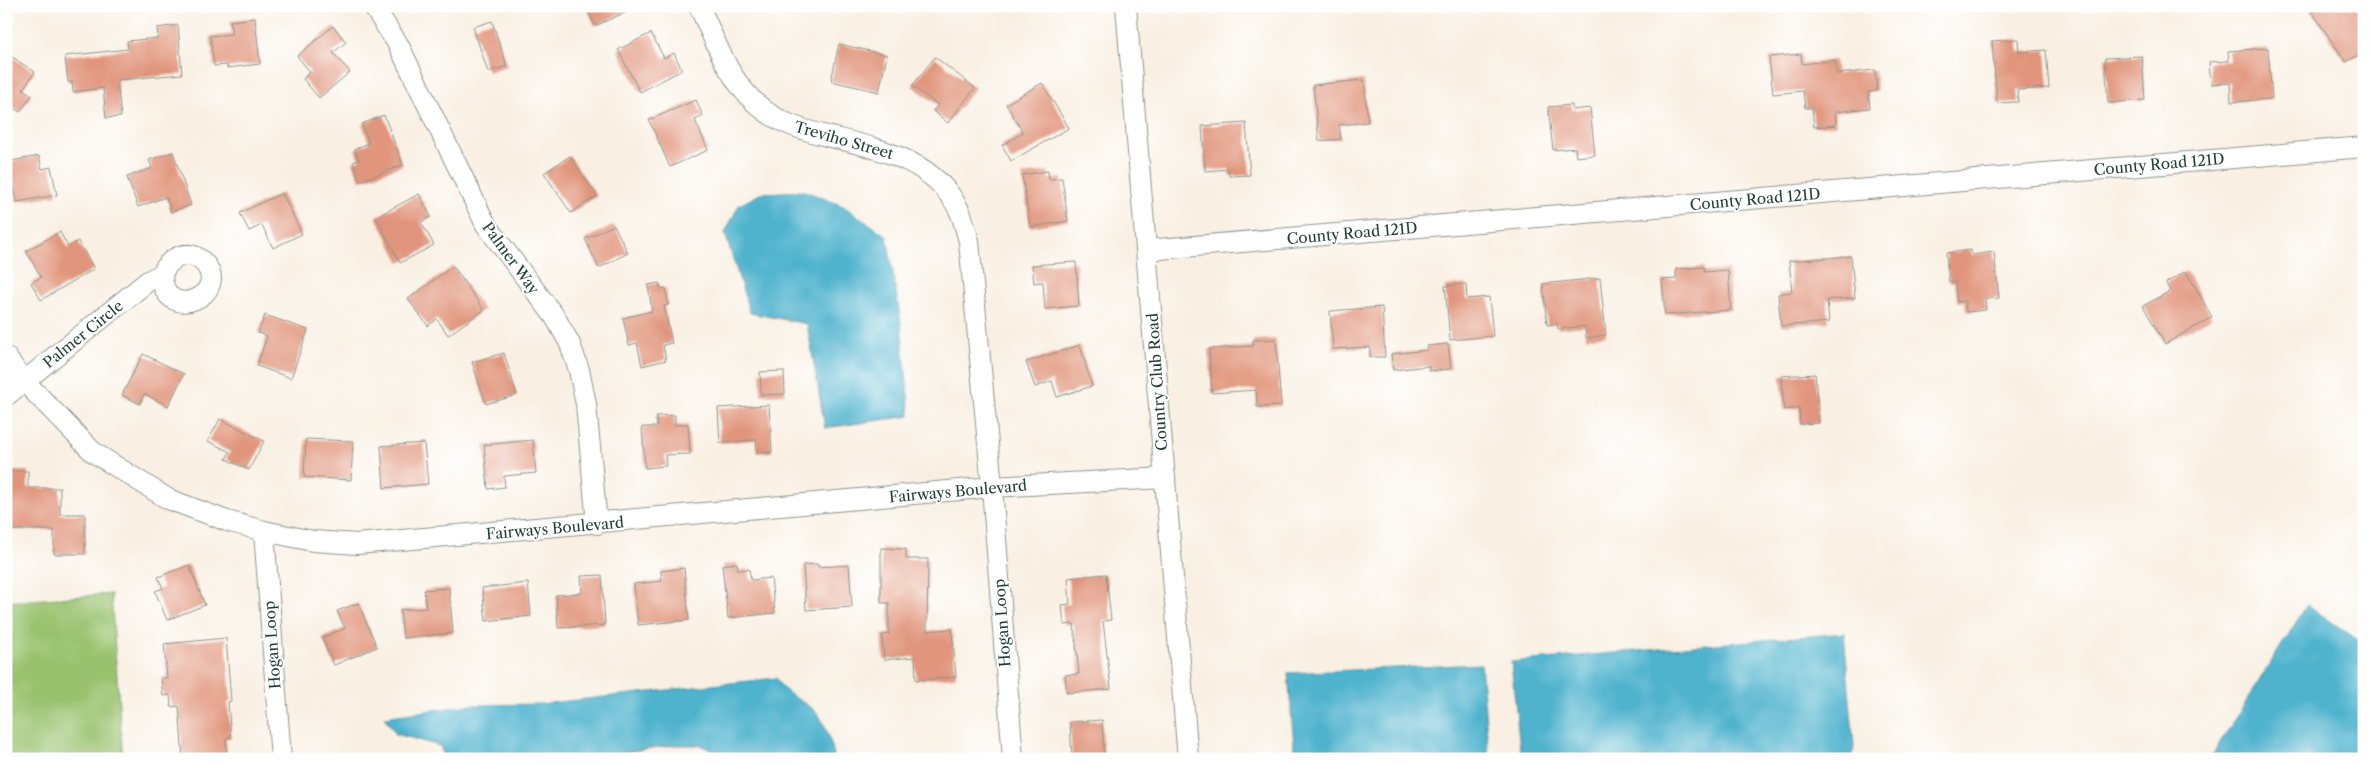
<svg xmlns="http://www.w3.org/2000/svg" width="2370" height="765" font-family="'Libre Caslon Text',serif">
	<rect width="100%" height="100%" fill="#fff"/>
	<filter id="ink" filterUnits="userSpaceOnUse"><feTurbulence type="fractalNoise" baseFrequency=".02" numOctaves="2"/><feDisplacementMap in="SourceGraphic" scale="10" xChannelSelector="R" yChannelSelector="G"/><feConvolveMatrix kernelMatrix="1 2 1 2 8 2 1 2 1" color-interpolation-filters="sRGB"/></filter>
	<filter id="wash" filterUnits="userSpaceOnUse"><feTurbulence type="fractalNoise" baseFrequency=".0096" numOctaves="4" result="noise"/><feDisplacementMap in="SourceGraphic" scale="20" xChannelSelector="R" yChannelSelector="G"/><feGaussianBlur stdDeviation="1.12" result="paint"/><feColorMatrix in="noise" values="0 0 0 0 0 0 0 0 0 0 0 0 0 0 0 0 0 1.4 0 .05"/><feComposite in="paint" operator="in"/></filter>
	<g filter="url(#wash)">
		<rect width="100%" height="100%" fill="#f9f0e3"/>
		<!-- green -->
		<path fill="#9ac26e" stroke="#5c8051" d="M111 594 123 759H6V602Z"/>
		<!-- water -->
		<g fill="#4fb3ce" stroke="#377881">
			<path d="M805 191 843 206 887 236 901 323 910 416 825 428 807 324 750 313 725 233 739 205 762 193Z"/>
			<path d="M2307 605 2364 644V759H2210Z"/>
			<path d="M1844 633 1854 746 1852 759H1521L1511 662Z"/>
			<path d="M1481 664 1489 759H1295L1288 673Z"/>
			<path d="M776 678C785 696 801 699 815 711 825 720 832 746 835 759H727L701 745H674L614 754 601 759H445L440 746 396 734 384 717 470 705 541 704Z"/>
		</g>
		<g id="blocks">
			<!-- building -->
			<g fill="#e1957c">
				<path d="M586 6H639L595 26Z"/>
				<path d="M2308 6H2364V52L2346 62Z"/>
				<path d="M255 18 260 64 227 68V65L214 66 210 36 232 34 230 21Z"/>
				<path d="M492 21 507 66 488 72 473 27Z"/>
				<path d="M178 25 182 74 117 80 121 117 106 118 103 88 73 92 72 82H68L65 56 128 49 127 41 158 38 157 28Z"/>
				<path d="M333 26 346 42 333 53 350 72 319 98 303 79 310 72 297 56Z"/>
				<path d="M651 33 664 58 674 53 682 70 640 92 618 50Z"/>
				<path d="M2018 39 2019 52 2046 50 2049 88 2017 90 2018 102 1997 103 1992 41Z"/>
				<path d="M839 44 887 55 879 92 831 81Z"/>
				<path d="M2268 48 2272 99 2231 102 2230 83 2211 84 2209 62 2229 61 2228 51Z"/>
				<path d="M6 53 35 72 23 89 32 95 20 112 6 102Z"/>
				<path d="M1801 54 1802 64 1835 60 1837 74 1875 70 1877 91 1868 92 1870 108 1835 112 1836 125 1814 127 1812 108H1805L1803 91 1773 94 1769 57Z"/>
				<path d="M2142 56 2145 100 2108 103 2105 58Z"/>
				<path d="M935 57 975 88 948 123 933 111 938 105 912 86Z"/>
				<path d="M1364 80 1368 122 1339 125 1341 139 1319 141 1313 85Z"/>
				<path d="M1042 83 1069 128 1011 161 1002 145 1023 133 1006 104Z"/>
				<path d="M696 100 703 116 695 120 708 150 670 167 649 120Z"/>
				<path d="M1572 105V110L1590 108 1595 155 1576 157 1575 148 1553 150 1548 107Z"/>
				<path d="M384 115 403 165 360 181 353 162 359 160 355 149 369 143 362 124Z"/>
				<path d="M1246 123 1250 175 1229 176V169L1205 171 1202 126Z"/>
				<path d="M173 152 191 205 171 212 166 197 138 207 127 177 152 168 149 160Z"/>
				<path d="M39 156 42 169 51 167 57 195 17 202 13 181 6 183V162Z"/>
				<path d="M570 156 597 196 571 213 544 173Z"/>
				<path d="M1048 171 1049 179 1062 178 1068 221 1030 227 1022 175Z"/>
				<path d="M282 193 302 234 273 248 262 225 249 231 240 213Z"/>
				<path d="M419 194 431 217 421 222 434 245 400 263 376 217Z"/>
				<path d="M614 225 628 253 599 268 585 239Z"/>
				<path d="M60 232 68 247 78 241 94 269 41 300 31 283 41 277 26 251Z"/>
				<path d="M1971 250 1972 255 1994 252 1999 298 1985 299 1986 310 1966 312 1965 301 1957 302 1955 282H1949L1946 253Z"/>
				<path d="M1851 256 1855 298 1827 300 1829 322 1781 326 1778 294 1792 292 1789 261Z"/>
				<path d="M1076 262 1079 306 1045 309 1043 282 1034 283 1032 265Z"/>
				<path d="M453 266 484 310 448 335 437 319 428 326 408 299Z"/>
				<path d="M1704 267V272L1728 270 1731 310 1665 315 1662 280 1676 279V269Z"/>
				<path d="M2186 271 2212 317 2165 344 2143 306 2170 291 2166 283Z"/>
				<path d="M1600 278 1606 335 1586 338 1585 326 1558 329 1557 324 1547 325 1543 284Z"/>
				<path d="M659 283 661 289 666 288 668 305 664 306 672 343 663 345 666 360 642 366 637 343 629 345 623 318 652 311 648 285Z"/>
				<path d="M1466 284 1467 299 1489 297 1493 336 1450 340 1445 286Z"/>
				<path d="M1382 307 1385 357H1370V347L1333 349 1330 311Z"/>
				<path d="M265 315 308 330 291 378 257 366 267 336 258 333Z"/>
				<path d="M1276 339 1281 406 1257 407 1256 390 1212 393 1209 349 1253 346V340Z"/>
				<path d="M1448 344 1451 369 1429 371V366L1393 370 1391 354 1427 350V346Z"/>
				<path d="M1080 345 1092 386 1057 397 1052 381 1035 387 1026 362Z"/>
				<path d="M504 353 517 395 486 404 472 362Z"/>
				<path d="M143 354 184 374 168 406 144 394 140 404 122 395Z"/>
				<path d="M784 371 785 394 761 395 760 372Z"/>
				<path d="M1815 374 1819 423 1800 424 1799 408 1784 410 1781 376Z"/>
				<path d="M769 405 772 452 757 453 756 440 720 443 718 408Z"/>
				<path d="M675 415V425L688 424 690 454 665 455 666 466 645 468 642 427H657L656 416Z"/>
				<path d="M220 419 264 441 249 470 226 459 230 452 208 441Z"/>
				<path d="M306 439 353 441 351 480 304 477Z"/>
				<path d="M533 440 536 473 504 476 505 487 488 489 484 445Z"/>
				<path d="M424 443 428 484 384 488 381 446Z"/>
				<path d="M7 471H28V488H60V514H85V554H54V530H6Z"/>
				<path d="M881 548 906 549V559H928L927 631 952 629 956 677 916 680 915 657 884 660 882 635 889 634V603H881Z"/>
				<path d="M737 563 738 570 749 569 751 580 771 578 775 613 728 618 722 565Z"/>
				<path d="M818 564V567L849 565 852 607 806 610 803 565Z"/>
				<path d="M189 565 205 605 167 620 155 591 163 588 158 577Z"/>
				<path d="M684 568 689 620 638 625 634 584 662 581 661 571Z"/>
				<path d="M1106 574 1111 620 1103 621 1111 689 1067 693 1065 675 1079 674 1074 624 1064 625 1062 605 1070 604 1068 578Z"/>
				<path d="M602 575 605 625 558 628 556 595 582 593 581 576Z"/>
				<path d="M528 583 531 616 486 621 482 588Z"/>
				<path d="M449 588 453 633 403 638 400 610 426 608 424 590Z"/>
				<path d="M358 603 377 647 334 665 322 638 345 628 337 611Z"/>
				<path d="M226 638 231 701 228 702 231 738H226L227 759H183L179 706 171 707 170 695 163 696 161 678H167L164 644Z"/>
				<path d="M1102 720 1104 759H1072L1070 722Z"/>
			</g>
		</g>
	</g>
	<g filter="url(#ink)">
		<use href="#blocks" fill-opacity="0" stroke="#8c968c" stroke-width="1"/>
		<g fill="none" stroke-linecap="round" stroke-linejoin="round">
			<!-- minor casing -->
			<g stroke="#8c968c" stroke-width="22">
				<g id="minor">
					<path d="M373 6 398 44 486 225 555 317 570 344 579 370 586 404 597 524"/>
					<path d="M699 6C715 40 729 82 759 106 778 123 803 130 827 136 879 149 935 159 960 212 964 221 966 231 969 241L992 487 1013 759"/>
					<path d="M1126 6 1188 759"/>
					<path d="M1147 250 2364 147"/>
					<path d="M6 357 24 381 93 452 168 499 227 521 264 531 313 541 357 544 992 487 1165 478"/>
					<path d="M6 396 148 281 162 274C169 258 188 247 203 262 234 293 163 327 162 274"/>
					<path d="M264 531 281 759"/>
				</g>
			</g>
			<!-- minor -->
			<use href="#minor" stroke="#fff" stroke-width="20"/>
		</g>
	</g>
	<g text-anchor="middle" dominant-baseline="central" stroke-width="4" stroke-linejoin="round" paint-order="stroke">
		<!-- street labels -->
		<g font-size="15" fill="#1f3d34" stroke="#fff">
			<text transform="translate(844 140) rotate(16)">Treviho Street</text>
			<text transform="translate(2159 164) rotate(-5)">County Road 121D</text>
			<text transform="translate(1755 199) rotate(-5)">County Road 121D</text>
			<text transform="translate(1352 233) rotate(-5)">County Road 121D</text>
			<text transform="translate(511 258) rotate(54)">Palmer Way</text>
			<text transform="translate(83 334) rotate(-39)">Palmer Circle</text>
			<text transform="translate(1157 382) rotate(-94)">Country Club Road</text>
			<text transform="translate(958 491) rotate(-5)">Fairways Boulevard</text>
			<text transform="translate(555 528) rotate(-5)">Fairways Boulevard</text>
			<text transform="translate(1002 623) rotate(-94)">Hogan Loop</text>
			<text transform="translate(272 645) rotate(-94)">Hogan Loop</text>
		</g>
	</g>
	<!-- margin -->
	<rect width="2370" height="765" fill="none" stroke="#fff" stroke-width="25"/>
</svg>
